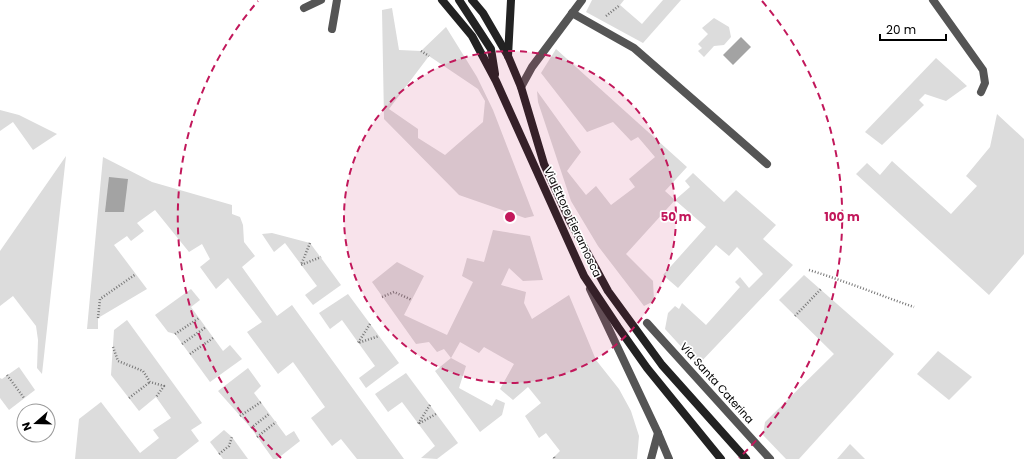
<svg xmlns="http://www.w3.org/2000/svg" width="1024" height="459" font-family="Poppins,sans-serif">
	<rect width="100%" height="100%" fill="#fff"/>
	<!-- green -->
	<g fill="#dcdcdc" fill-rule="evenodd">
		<path d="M592 0H624L620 5 642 24 663 0H681L643 43 586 12Z"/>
		<path d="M392 8 399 50 421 51 446 27 477 77 493 110 534 216 525 218 459 195 384 119 382 10ZM429 56 478 89 485 101 483 122 445 155 418 138V129L389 109Z"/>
		<path d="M714 18 729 27 731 37 724 45 714 46 704 57 698 51 702 48 698 44 708 34 702 28Z"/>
		<path d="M556 49 687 167 665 191 675 200 690 187 685 181 693 173 724 202 736 190 776 225 763 239 793 265 698 365 665 329 668 313 675 306 679 309 682 303 706 325 740 287 735 282 740 277 749 288 763 274 737 247 729 256 716 245 678 288 663 275 706 227 675 200 626 254 653 281 654 301 644 306 598 246 571 201 538 102 537 91 581 152 567 171 586 195 596 186 611 205 635 187 629 179 655 157 638 137 631 141 613 122 587 132 541 73Z"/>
		<path d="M936 58 967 86 946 101 925 94 919 100 924 105 882 145 865 132Z"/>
		<path d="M0 110 19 115 57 134 33 150 13 122 0 131Z"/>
		<path d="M997 114 1024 139V254L989 295 856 174 867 163 880 175 892 161 951 214 977 186 966 176 990 147Z"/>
		<path d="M66 156 42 374 37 368 38 340 36 326 13 296 0 306V251Z"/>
		<path d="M103 157 152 182 232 205V214L240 217 243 225 244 242 255 256 242 267 277 316 292 305 404 459H357L341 439 332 446 311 418 325 407 293 362 278 374 247 332 262 322 228 278 216 289 200 267 210 259 202 244 189 252 155 210 137 223 144 231 131 241 127 236 114 245 147 289 98 318V329H87Z"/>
		<path d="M493 230 530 236 543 280 523 281 509 268 501 285 526 292 524 303 532 319 569 295 596 360 619 389 631 411 639 436 637 459H552L560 451 546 433 539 438 525 416 541 403 528 387 513 400 500 389 514 364 484 347 479 353 460 342 451 358 466 366 459 388 492 406 496 399 505 403 502 415 480 432 435 371 451 358 444 349 437 352 429 342 416 344 372 282 397 262 424 276 404 315 447 335 473 282 462 276 467 258 484 262Z"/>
		<path d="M272 233 310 243 341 285 313 305 305 295 317 286 285 243 274 252 262 234Z"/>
		<path d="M804 275 894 354 799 459H786L763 435 765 422 834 354 779 300Z"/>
		<path d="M191 289 200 300 191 307 223 351 230 345 242 359 210 382 175 334 168 332 155 315Z"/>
		<path d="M348 294 399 363 366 388 359 378 375 366 342 320 330 329 319 313Z"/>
		<path d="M127 320 202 423 191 430 199 441 176 459H75L79 419 101 402 140 453 159 438 153 430 171 418 156 397 139 411 111 375 114 330Z"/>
		<path d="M938 351 972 377 949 400 917 374Z"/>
		<path d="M19 367 35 390 9 410 0 398V378L2 379Z"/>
		<path d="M248 368 261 386 254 393 286 436 294 431 300 441 277 459H273L251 428 218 391Z"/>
		<path d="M406 373 458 443 437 459 421 458 435 446 402 402 388 412 375 394Z"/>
		<path d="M224 430 232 437 248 459H223L210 442Z"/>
		<path d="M850 444 865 459H837Z"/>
	</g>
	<!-- water -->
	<g fill="#a3a3a3">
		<path d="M741 37 751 47 733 65 723 55Z"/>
		<path d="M109 177 128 179 124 212H105Z"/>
	</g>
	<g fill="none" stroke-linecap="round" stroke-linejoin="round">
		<!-- path -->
		<g stroke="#777" stroke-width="2.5" stroke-dasharray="1 2" stroke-linecap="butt">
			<path d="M606 16 620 5"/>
			<path d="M421 51 429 56"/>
			<path d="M310 243 301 265 321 257"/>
			<path d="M809 270C845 281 879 295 914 307"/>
			<path d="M382 297 394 292 412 300"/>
			<path d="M795 316 821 289"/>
			<path d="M98 318 100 299 136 274"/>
			<path d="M370 324 358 343 379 336"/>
			<path d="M175 334 199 318"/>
			<path d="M182 344 206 327"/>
			<path d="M113 347 118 361 143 371 150 382 164 386 156 397"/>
			<path d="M190 354 213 338"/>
			<path d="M7 375 24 398"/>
			<path d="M129 398 150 382"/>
			<path d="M430 405 418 424 436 414"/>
			<path d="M240 416 261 402"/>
			<path d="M251 428 269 414"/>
			<path d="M257 437 276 422"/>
			<path d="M219 454 229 446 232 437"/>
			<path d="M554 457 555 459"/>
		</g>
		<!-- service -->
		<g stroke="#555" stroke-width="8">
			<path d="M304 8 321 0"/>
			<path d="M572 13 634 48 767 164"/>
			<path d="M332 29 337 0"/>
		</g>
		<!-- minor -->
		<g stroke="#555" stroke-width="8">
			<path d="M933 0 983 70 985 83 981 92"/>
			<path d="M521 87 532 67 582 0"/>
			<path d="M590 289 658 433 669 459"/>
			<path d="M647 323 770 459"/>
			<path d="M651 459 658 433"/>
		</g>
		<!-- secondary -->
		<g stroke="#222" stroke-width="8">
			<path d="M442 0 472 36 496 81 584 276 618 327 647 368 721 459"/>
			<path d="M459 0 491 49 495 74"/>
			<path d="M472 0 483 13 508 56 521 87 544 164 570 221 608 291 662 365 746 459"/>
			<path d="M508 56 511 0"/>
		</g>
	</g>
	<!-- distance rings -->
	<circle cx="510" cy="217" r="166" fill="#c2185b" fill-opacity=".12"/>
	<g fill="none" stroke="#c2185b" stroke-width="2" stroke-dasharray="7 5">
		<circle cx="510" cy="217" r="166"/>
		<path d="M281 458A332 332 0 0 1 258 1M762 1A332 332 0 0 1 739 458"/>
	</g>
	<g text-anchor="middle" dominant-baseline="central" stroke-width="3.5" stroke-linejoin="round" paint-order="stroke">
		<!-- street labels -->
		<g font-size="11" fill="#000" stroke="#fff">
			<text transform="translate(573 222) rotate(65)">Via Ettore Fieramosca</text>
			<text transform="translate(717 383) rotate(48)">Via Santa Caterina</text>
		</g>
	</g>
	<circle cx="510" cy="217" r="6" fill="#c2185b" stroke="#fff" stroke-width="2"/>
	<g font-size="12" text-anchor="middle" font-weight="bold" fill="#c2185b" stroke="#fff" stroke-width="3.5" stroke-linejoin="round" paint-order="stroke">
		<text x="676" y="221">50 m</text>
		<text x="842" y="221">100 m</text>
	</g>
	<!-- north arrow -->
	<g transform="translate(36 423) rotate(250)"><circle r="19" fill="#ffffff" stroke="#999999"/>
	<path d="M0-3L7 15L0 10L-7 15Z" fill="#000000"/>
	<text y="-6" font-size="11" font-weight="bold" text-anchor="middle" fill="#000000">N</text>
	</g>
	<!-- scale -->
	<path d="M880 34v6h66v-6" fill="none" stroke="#000000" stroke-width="2"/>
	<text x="886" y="34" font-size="12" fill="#000000" stroke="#ffffff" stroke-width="3" paint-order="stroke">20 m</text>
</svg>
